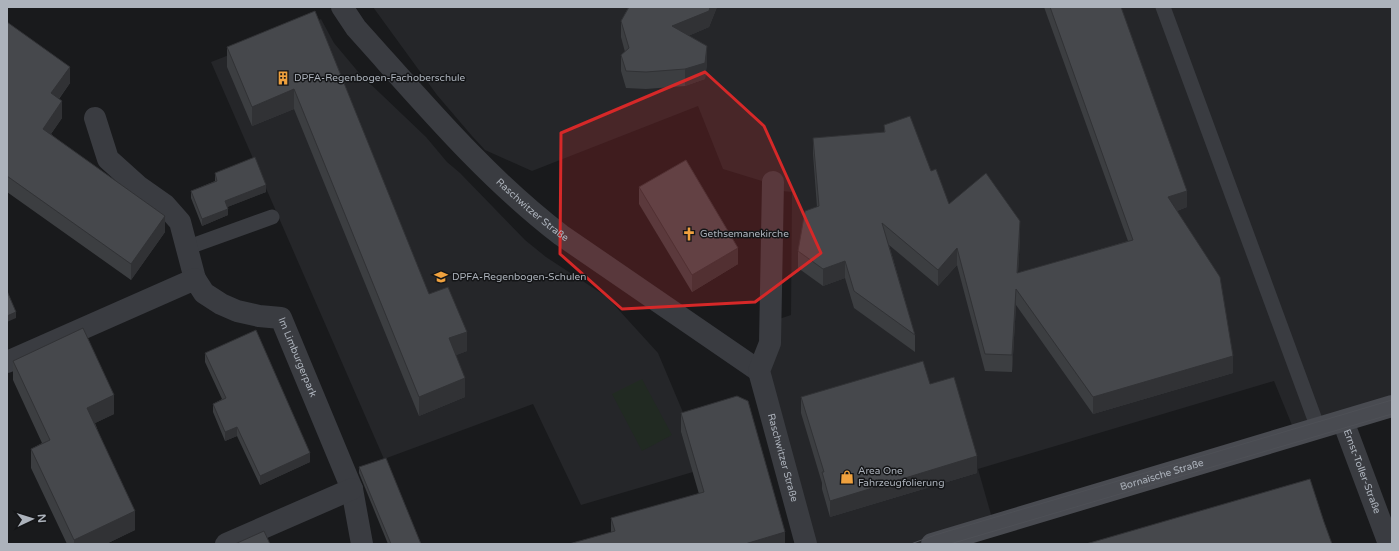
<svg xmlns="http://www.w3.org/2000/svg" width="1399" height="551" font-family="'Varela Round',sans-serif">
	<rect width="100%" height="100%" fill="#191a1c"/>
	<!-- built -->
	<g fill="#252629">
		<path d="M373 7H1392V406L1296 435 1274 381 978 469 994 525 932 544H806L759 371 770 322 791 315 792 192 782 191 762 181 723 169 698 106 532 171 485 150 472 136 437 95Z"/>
		<path d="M321 19 334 43 360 74 426 137 447 162 460 173 525 240 546 257 607 297 658 353 690 429 681 432 693 472 581 505 533 404 384 459 211 62Z"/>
	</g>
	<!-- green -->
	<path fill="#212a22" d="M642 379 672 435 642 451 612 394Z"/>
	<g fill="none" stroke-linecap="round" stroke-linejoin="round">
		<!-- service -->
		<g stroke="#3a3c41" stroke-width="15">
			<path d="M1163 7 1318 428"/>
			<path d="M186 248 272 217"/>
		</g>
		<!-- minor -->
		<g stroke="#3a3c41" stroke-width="22">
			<path id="s1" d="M342 7 356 28C421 100 484 176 561 235L759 371"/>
			<path d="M95 118 108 159 138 186 165 205 180 222 195 279"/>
			<path id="s2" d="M773 182 770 343 759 371 806 544"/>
			<path id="s3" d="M7 362 195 279 204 293 221 304 237 311 259 316 281 318 352 489 362 544"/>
			<path id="s4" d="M1343 421 1389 544"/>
			<path d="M226 544 352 489"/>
		</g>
		<!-- secondary -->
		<path stroke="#494b51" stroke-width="22" id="s5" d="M932 544 1392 406"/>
		<!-- tram -->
		<g stroke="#4e5056" stroke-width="1">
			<path d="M911 544 935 535 1392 400"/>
			<path d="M950 544 1392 414"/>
		</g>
	</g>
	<!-- wall -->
	<g fill="#3c3e41">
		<path d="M628 7H717L709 27 688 36 707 63 705 79 685 86 646 89 626 88 621 71V55L625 52 621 37V21L628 8Z"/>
		<path d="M1044 7H1121L1187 207 1177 211 1233 373 1093 414 1016 305 1012 372 985 371 957 265 938 286 889 245 915 335V352L854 308 845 278 823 286 798 268V251L817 207 813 154V138L884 132V125L931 171 949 204 1020 237 1018 273 1128 241Z"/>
		<path d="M315 11 429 294 467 351 456 355 465 397 419 416 294 109 252 126 227 67V47Z"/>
		<path d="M7 22 70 83 59 99 62 118 51 134 165 232 131 280 7 192Z"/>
		<path d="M215 173 266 192 227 207 228 215 202 226 191 198V191L215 181Z"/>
		<path d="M639 187 738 264 692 292 639 204Z"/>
		<path d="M205 353 310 462 260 485 237 436 225 441 213 412V404L222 399 205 362Z"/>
		<path d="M13 361 114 414 95 423 135 530 106 544H67L31 468V449L42 443 13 380Z"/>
		<path d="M930 384 977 473 830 517 822 489V483L801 413V397Z"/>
		<path d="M681 413 785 544 611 532V518L699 494 681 432Z"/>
		<path d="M359 467 421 544H388L359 473Z"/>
	</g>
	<!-- shaded-wall -->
	<g fill="#313235">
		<path d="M710 7H717L709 27 672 43V26Z"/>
		<path d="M707 46V63L705 79 685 86V69Z"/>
		<path d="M70 67V83L51 109V93Z"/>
		<path d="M294 89V109L252 126V107Z"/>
		<path d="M62 101V118L43 145V129Z"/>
		<path d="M266 185V192L225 208V201Z"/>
		<path d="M1187 191V207L1168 214V197Z"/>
		<path d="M228 209V215L202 226V219Z"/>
		<path d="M165 216V232L131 280V264Z"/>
		<path d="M1020 221V237L1017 290V273Z"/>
		<path d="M738 248V264L692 292V275Z"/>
		<path d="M957 248V265L938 286V270Z"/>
		<path d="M845 261V278L823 286V269Z"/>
		<path d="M1016 289V305L1012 372V355Z"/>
		<path d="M16 312V318L7 322V316Z"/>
		<path d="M467 332V351L449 358V338Z"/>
		<path d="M1233 356V373L1093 414V397Z"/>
		<path d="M465 378V397L419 416V397Z"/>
		<path d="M114 395V414L87 427V408Z"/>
		<path d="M237 427V436L225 441V432Z"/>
		<path d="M310 453V462L260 485V476Z"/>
		<path d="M977 456V473L830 517V501Z"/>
		<path d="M135 511V530L106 544H74V540Z"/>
		<path d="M785 532V544H745Z"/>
	</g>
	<!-- building -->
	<g fill="#46484c" stroke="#313235">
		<path d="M629 7H710L709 11 672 26 707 46 705 63 685 69 646 72 626 71 621 55 629 48 621 21Z"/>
		<path d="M1050 7H1121L1187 191 1168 197 1220 277 1233 356 1093 397 1016 289 1012 355 985 354 957 248 938 270 882 223 915 335 854 291 845 261 823 269 798 251 805 211 819 206 813 138 885 132 884 125 910 116 931 171 936 169 949 204 986 173 1020 221 1017 273 1133 240Z"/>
		<path d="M315 11 429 294 448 287 467 332 449 338 465 378 419 397 294 89 252 107 227 47Z"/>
		<path d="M7 22 70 67 51 93 62 101 43 129 165 216 131 264 7 176Z"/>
		<path d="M255 157 266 185 225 201 228 209 202 219 191 191 217 181 215 173Z"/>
		<path d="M686 160 738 248 692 275 639 187Z"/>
		<path d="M7 291 16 312 7 316Z"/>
		<path d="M83 328 114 395 87 408 135 511 74 540 31 449 50 440 13 361Z"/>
		<path d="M256 330 310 453 260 476 237 427 225 432 213 404 226 398 205 353Z"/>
		<path d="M923 361 930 384 954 377 977 456 830 501 822 472H824L801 397Z"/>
		<path d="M737 396 748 401 785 532 745 544H569L615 531 611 518 704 492 681 413Z"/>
		<path d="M386 458 421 544H391L359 467Z"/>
		<path d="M1310 479 1324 522 1332 544H1086Z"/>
		<path d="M264 531 270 544H235Z"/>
	</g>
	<!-- marked area -->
	<path fill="#d62828" fill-opacity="0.2" stroke="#d62828" stroke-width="3" stroke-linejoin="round" d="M705 72 764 126 821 253 755 302 622 309 560 254 561 133Z"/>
	<!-- icons -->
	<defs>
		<g id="building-bare" transform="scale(1.08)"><path d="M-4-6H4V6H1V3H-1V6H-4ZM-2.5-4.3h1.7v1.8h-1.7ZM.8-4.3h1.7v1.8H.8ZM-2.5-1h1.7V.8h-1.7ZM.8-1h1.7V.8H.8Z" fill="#efa13e" stroke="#141517" stroke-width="2.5" paint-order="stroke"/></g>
		<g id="church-bare" transform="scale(1.08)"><path d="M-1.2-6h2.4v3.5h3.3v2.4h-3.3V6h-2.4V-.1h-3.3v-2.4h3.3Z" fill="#efa13e" stroke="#141517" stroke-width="2.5" paint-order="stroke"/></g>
		<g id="school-bare" transform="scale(1.08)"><path d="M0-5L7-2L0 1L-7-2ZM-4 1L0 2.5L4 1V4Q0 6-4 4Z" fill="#efa13e" stroke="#141517" stroke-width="2.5" paint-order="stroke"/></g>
		<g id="shop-bare" transform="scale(1.08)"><path d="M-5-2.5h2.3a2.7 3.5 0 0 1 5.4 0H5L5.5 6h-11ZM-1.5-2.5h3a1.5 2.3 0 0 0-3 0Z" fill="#efa13e" stroke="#141517" stroke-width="2.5" paint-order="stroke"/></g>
	</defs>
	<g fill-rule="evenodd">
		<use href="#building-bare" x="283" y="78"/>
		<use href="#church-bare" x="689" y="234"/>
		<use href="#school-bare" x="441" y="277"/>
		<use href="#shop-bare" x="847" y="477"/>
	</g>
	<g text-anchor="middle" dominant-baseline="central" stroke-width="3" stroke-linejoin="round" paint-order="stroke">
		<!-- poi labels -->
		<g font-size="10" fill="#acb2bb" stroke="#141517" text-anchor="start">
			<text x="294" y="78">DPFA-Regenbogen-Fachoberschule</text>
			<text x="700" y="234">Gethsemanekirche</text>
			<text x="452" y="277">DPFA-Regenbogen-Schulen</text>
			<text x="858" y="471">Area One<tspan x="858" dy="12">Fahrzeugfolierung</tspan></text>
		</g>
		<!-- street labels -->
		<g font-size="10" fill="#acb2bb" stroke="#141517">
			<text stroke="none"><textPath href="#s1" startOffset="279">Raschwitzer Straße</textPath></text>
			<text stroke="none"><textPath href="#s3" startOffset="347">Im Limburgerpark</textPath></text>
			<text stroke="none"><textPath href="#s2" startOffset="281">Raschwitzer Straße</textPath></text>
			<text stroke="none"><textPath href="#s4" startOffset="54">Ernst-Toller-Straße</textPath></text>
			<text stroke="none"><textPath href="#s5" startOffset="240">Bornaische Straße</textPath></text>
		</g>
	</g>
	<!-- border -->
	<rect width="1399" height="551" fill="none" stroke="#acb2bb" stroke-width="16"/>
	<!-- north arrow -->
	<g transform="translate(32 519) rotate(86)" stroke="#141517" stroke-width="3" paint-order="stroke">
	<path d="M0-3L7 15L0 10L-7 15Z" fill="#acb2bb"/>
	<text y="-6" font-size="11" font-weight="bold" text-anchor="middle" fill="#acb2bb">N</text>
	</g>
</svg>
